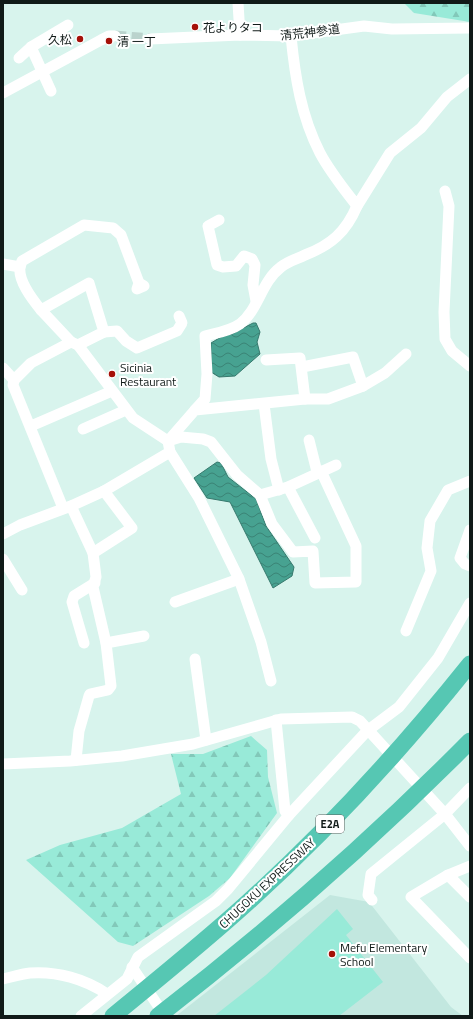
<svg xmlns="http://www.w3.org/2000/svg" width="473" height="1019" font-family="'Titillium Web','Noto Sans JP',sans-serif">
	<defs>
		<pattern id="forest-firs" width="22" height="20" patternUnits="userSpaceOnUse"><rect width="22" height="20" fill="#98ead8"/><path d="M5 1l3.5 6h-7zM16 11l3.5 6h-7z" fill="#82c8b9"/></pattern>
		<pattern id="water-waves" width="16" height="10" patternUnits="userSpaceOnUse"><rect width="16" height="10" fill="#47a291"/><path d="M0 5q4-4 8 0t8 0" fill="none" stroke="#3a8375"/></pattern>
	</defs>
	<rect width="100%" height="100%" fill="#d8f4ed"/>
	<!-- built -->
	<path fill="#c2e7df" d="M330 895 369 902 451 1007 463 1016H176Z"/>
	<!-- forest -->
	<g fill="url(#forest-firs)">
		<path d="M404 3H470V22L414 13Z"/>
		<path d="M251 736 267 750 268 777 277 813 230 878 209 896 133 946 118 942 26 860 60 845 122 828 181 794 171 754H203Z"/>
	</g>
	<!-- pitch -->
	<path fill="#98ead8" d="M337 909 353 929 346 935 383 982 339 1016H214L266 975Z"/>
	<!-- water -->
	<g fill="url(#water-waves)" stroke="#36796d">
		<path d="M253 323H256L260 332 257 342 260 354 235 376 219 377 211 372V343L226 334H232Z"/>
		<path d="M217 462 221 463 228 477 256 499 266 526 294 567 292 576 273 588 230 502 207 498 194 478Z"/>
	</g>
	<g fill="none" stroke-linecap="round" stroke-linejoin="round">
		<!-- minor-tunnel -->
		<path stroke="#bad3cd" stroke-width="11" stroke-dasharray="11 5.5" stroke-linecap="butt" d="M115 36 150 39"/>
		<!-- minor -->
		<g stroke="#fff" stroke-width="11">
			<path d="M238 3 240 35"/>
			<path d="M291 36C295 77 301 116 320 153 330 172 344 189 357 206L390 153 421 128 447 97 470 79"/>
			<path d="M150 39 240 35 291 36 364 26 392 29 470 28"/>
			<path d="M31 47 51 91"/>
			<path d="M19 58 31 47 68 25"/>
			<path d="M3 93 101 40 109 36H115"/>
			<path d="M445 191 449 206 444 312 445 339 452 351 470 366"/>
			<path d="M219 220 208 226 217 265 223 267 236 266 244 256 252 259 255 265 253 285 256 301"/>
			<path d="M3 264 20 267C18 281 32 299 41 310"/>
			<path d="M20 267 22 261 84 225 113 228 121 235 139 283 144 286 137 289 139 283"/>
			<path d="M104 332 117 331 126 341 137 348 177 331 182 323 179 316"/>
			<path d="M71 342 78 345 133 418 168 441 170 452 199 498 239 579 261 642 271 681"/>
			<path d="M266 360 300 358 305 399 195 410 168 441 181 437 203 439 211 442 237 475 260 495 272 524 293 552 313 551 315 583 356 582V546L321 471"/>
			<path d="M302 367 353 357 363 386"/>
			<path d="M3 368 14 380 31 363 71 342 41 310 89 283 104 332 78 345"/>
			<path d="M14 380 13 385 63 508"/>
			<path d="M305 399H328L363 386 385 373 406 354"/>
			<path d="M264 404 271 459 279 490"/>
			<path d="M195 410 205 399 207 374 205 336C217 333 230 331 240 324 259 309 261 282 281 267 288 261 297 259 305 255 331 245 346 232 357 206"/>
			<path d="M31 426 112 391"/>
			<path d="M83 429 126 410"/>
			<path d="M309 440 317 472"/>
			<path d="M288 487 315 538"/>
			<path d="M260 495 288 487 336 465"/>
			<path d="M71 506 93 553"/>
			<path d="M470 530 460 558 465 564 470 566"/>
			<path d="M3 534 20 525 71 506 104 491 170 452"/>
			<path d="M3 559 22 590"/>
			<path d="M175 602 239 579"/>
			<path d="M406 631 431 571 427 548 430 521 448 490 470 481"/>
			<path d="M84 643 72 602 74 596 95 583"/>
			<path d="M106 643 144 636"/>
			<path d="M195 659 206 740"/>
			<path d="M276 720 285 811 289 815"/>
			<path d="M76 760 79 731 89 696 90 694 108 690 111 686 106 643 93 587 96 577 93 553 132 528 104 491"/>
			<path d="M3 764 70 761 122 756 193 744 281 719 352 717 360 721 445 814 470 846"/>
			<path d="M470 866 448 875 411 897 470 958"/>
			<path d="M448 875 470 897"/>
			<path d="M372 900 368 895 371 874 445 814 470 788"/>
			<path d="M132 967 165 1016"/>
			<path d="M3 979C12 977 21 974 30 973 57 971 85 979 107 994"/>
			<path d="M81 1016 127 979 138 957 216 901 228 889 289 815 367 731 399 707 438 658 470 603"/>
		</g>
		<!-- highway -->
		<g stroke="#56c7b3" stroke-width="17">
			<path d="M113 1016C158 979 204 942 247 903 328 830 402 749 470 664"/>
			<path d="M158 1016C268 931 372 840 470 741"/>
		</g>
	</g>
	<!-- markers -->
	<g fill="#a51008" stroke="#fff" stroke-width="1.5">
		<circle cx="195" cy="27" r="4"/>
		<circle cx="80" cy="39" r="4"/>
		<circle cx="109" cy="41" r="4"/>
		<circle cx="112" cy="374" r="4"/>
		<circle cx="332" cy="954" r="4"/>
	</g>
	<g text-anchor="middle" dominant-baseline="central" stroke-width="4" stroke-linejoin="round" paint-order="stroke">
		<!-- shield labels -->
		<rect fill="#fff" stroke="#585f5d" stroke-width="1" x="316" y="815" width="28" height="18" rx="3"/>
		<g font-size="11" font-weight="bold" fill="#101a18">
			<text x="330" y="824">E2A</text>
		</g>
		<!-- poi labels -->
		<g font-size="12" fill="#101a18" stroke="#fff" text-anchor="start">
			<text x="203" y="27">花よりタコ</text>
			<text x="72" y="39" text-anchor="end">久松</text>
			<text x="117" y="41">清 一丁</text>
			<text x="120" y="367">Sicinia<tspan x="120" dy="14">Restaurant</tspan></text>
			<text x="340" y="947">Mefu Elementary<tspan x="340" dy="14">School</tspan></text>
		</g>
		<!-- street labels -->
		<g font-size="12" fill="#101a18" stroke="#fff">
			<text transform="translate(310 32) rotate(-7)">清荒神参道</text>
			<text transform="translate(267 883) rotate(-43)">CHUGOKU EXPRESSWAY</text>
		</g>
	</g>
	<!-- border -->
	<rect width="473" height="1019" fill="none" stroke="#101a18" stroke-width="8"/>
</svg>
